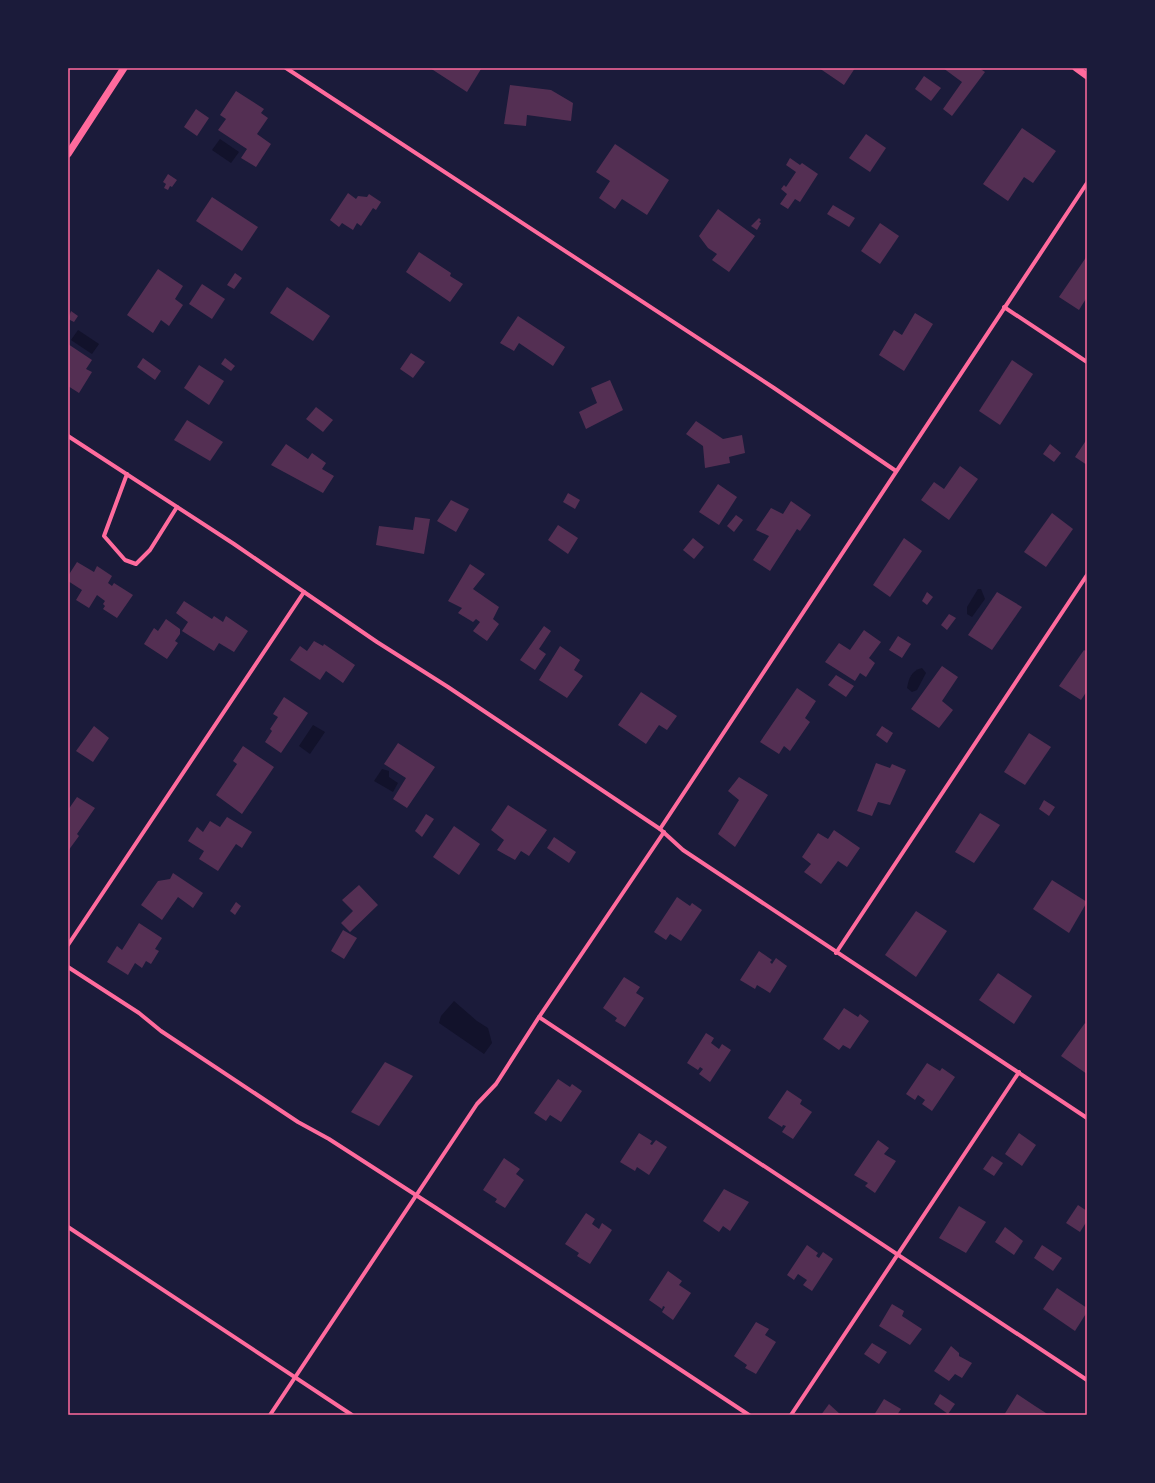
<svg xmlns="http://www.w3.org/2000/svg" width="1155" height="1483" font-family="Commissioner,sans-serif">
	<rect width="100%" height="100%" fill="#1b1b3a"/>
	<!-- water -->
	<g fill="#12122b">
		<path d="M220 139 239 152 231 163 212 150Z"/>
		<path d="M78 330 99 344 92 354 71 340Z"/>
		<path d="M978 589H981L985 599 972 617 967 614V607Z"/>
		<path d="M922 668 926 673 917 690 912 692 907 688C909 678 911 671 922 668Z"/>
		<path d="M313 725 325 732 310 754 299 746Z"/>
		<path d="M382 769 389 771V777L398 783 393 792 374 781Z"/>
		<path d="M454 1001 477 1021 488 1028 492 1043 484 1054 439 1023 441 1016Z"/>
	</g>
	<!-- building -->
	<g fill="#542f53">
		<path d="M430 68H480L481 69 467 92Z"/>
		<path d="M819 68H855L844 85Z"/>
		<path d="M943 68H979L985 72 952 116 943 109 962 82Z"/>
		<path d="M924 76 941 88 931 101 915 89Z"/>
		<path d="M510 85 551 90 573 103 571 121 527 115 526 126 504 124Z"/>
		<path d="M236 91 264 109 261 113 268 118 257 134 271 144 256 167 241 158 247 149 218 130 226 119 220 115Z"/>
		<path d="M196 109 209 118 197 136 184 127Z"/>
		<path d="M1022 128 1056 151 1033 183 1024 177 1008 201 983 184Z"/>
		<path d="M866 134 886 148 870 172 849 158Z"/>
		<path d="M615 144 669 180 647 215 622 199 615 209 599 198 610 181 596 172Z"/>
		<path d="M790 158 800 165 802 163 818 174 800 202 795 199 788 209 780 204 787 194 781 189 784 185 786 187 796 172 786 165Z"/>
		<path d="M168 174 177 180 172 187 170 186 168 190 164 188 166 184 163 182Z"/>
		<path d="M348 193 356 199 358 196 367 197 369 194 381 202 376 210 373 208 361 226 357 223 353 230 342 223 339 227 330 220Z"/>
		<path d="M212 197 258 227 242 251 196 221Z"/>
		<path d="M833 205 855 218 849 227 827 214Z"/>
		<path d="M718 209 755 236 729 272 712 260 717 254 708 248 699 236Z"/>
		<path d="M759 218 761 220 759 222 761 223 757 230 751 226Z"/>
		<path d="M880 223 899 236 880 264 861 251Z"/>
		<path d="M419 252 451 273 450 276 463 284 450 302 406 272Z"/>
		<path d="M1087 256V297L1079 310 1059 297Z"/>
		<path d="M158 269 183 286 175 299 183 305 169 326 161 320 153 333 127 315Z"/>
		<path d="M235 273 242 278 234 289 227 285Z"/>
		<path d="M202 284 225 299 212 319 189 304Z"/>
		<path d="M287 287 330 316 313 341 270 313Z"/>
		<path d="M71 311 78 316 74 322 68 319Z"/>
		<path d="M915 313 933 324 904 371 879 355 894 330 902 335Z"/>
		<path d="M518 316 565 347 553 366 519 343 514 351 500 343Z"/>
		<path d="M68 344 92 360 86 369 92 372 79 393 68 386Z"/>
		<path d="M411 353 425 362 413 378 400 369Z"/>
		<path d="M143 358 161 371 155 380 137 367Z"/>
		<path d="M225 358 235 366 231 371 221 364Z"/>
		<path d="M1012 360 1033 374 1000 425 979 411Z"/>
		<path d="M199 365 224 381 209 405 184 388Z"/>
		<path d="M610 380 623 410 586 429 579 412 597 403 591 388Z"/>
		<path d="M316 407 333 420 323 432 306 419Z"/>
		<path d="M187 420 223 442 210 461 174 440Z"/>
		<path d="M696 421 723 439 742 435 745 453 729 457 730 463 705 468 703 446 686 434Z"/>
		<path d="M1087 439V465L1075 457Z"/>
		<path d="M286 444 308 459 312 453 326 463 322 469 334 476 323 493 271 465Z"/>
		<path d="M1050 444 1061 453 1054 462 1043 454Z"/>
		<path d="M960 466 978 479 949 520 921 500 934 482 944 489Z"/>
		<path d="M718 484 737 497 719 525 699 512Z"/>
		<path d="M568 493 580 500 575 509 563 502Z"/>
		<path d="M451 500 469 509 456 532 437 521Z"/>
		<path d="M791 501 811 515 800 531 797 529 770 571 753 560 769 536 756 530 771 508 783 514Z"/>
		<path d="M1052 513 1073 529 1046 567 1024 552Z"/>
		<path d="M736 515 743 520 734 532 727 526Z"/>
		<path d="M415 517 430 519 424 554 376 545 379 526 413 530Z"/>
		<path d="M558 525 578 538 568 554 548 540Z"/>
		<path d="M693 538 704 547 694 559 683 550Z"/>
		<path d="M904 538 922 551 890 597 873 585Z"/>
		<path d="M77 562 94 572 97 566 112 576 108 583 112 586 114 583 133 595 117 618 103 609 105 606 103 604 105 601 97 595 89 608 76 600 82 590 68 581V576Z"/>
		<path d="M470 564 485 574 473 589 499 607 493 619 499 624 487 641 473 631 480 622 476 619 473 622 458 613 462 608 448 601Z"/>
		<path d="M927 592 933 597 927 605 922 601Z"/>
		<path d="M997 592 1022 607 992 650 968 635Z"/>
		<path d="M184 601 212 619 214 616 223 622 226 616 248 631 234 652 219 643 214 651 182 631 188 622 176 613Z"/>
		<path d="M949 614 956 618 947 630 941 625Z"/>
		<path d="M166 619 180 629V634L175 641 178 643 167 659 144 644 154 628 158 631Z"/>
		<path d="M544 626 551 631 539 649 546 654 535 670 520 660Z"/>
		<path d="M864 630 881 642 869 658 875 663 866 677 860 673 855 681 825 662 839 643 850 650Z"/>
		<path d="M898 636 911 644 902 658 889 650Z"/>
		<path d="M314 641 323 646 324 644 355 665 343 683 326 671 320 680 290 660 300 646 307 651Z"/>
		<path d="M560 646 580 660 574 670 583 676 567 698 539 680Z"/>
		<path d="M1084 650 1087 652V691L1081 700 1059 686Z"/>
		<path d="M942 666 958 677 942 701 953 710 939 728 911 709Z"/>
		<path d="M836 675 854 686 846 697 828 685Z"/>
		<path d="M797 688 816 701 805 718 810 722 790 751 784 746 779 754 760 742Z"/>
		<path d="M641 692 677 716 667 730 659 725 646 744 618 725Z"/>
		<path d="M284 697 308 713 281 753 265 742 272 731 270 729 278 717 273 714Z"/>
		<path d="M94 726 109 738 93 762 76 751Z"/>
		<path d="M882 726 893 733 887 743 876 735Z"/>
		<path d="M1029 733 1051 747 1025 785 1004 772Z"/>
		<path d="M398 743 435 767 407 808 393 799 406 778 384 764Z"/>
		<path d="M243 746 274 767 242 814 216 795 237 764 233 761Z"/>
		<path d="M876 763 890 768 892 764 906 770 890 805 878 802 872 816 857 811Z"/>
		<path d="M739 777 768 795 735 847 718 834 739 800 728 791Z"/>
		<path d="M77 797 95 808 77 834 79 836 68 851V810Z"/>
		<path d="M1044 800 1055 807 1049 816 1039 809Z"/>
		<path d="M508 805 547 830 529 856 521 851 515 860 497 850 504 840 491 830Z"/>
		<path d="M980 813 1000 825 974 863 955 852Z"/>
		<path d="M426 814 434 819 422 837 415 831Z"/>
		<path d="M227 817 252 832 242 848 236 844 218 871 199 859 204 851 188 841 197 827 203 832 210 821 220 827Z"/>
		<path d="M454 826 480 844 459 875 433 857Z"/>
		<path d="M834 830 860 848 847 867 838 861 821 884 804 872 811 864 802 857 818 833 828 839Z"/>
		<path d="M554 837 576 852 569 863 547 848Z"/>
		<path d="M173 873 203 893 193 908 178 897 162 920 141 905 158 881 170 879Z"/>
		<path d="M1052 880 1087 902 1069 933 1033 909Z"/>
		<path d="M359 885 378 905 350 932 341 923 353 911 342 900Z"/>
		<path d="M677 897 690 906 692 903 702 910 681 941 670 934 666 940 654 932Z"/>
		<path d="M236 902 241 906 235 915 230 911Z"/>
		<path d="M916 911 947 931 916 977 885 955Z"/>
		<path d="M139 923 162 938 155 949 159 951 151 964 146 961 142 968 135 963 128 975 107 962 117 946 122 950Z"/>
		<path d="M343 930 357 938 344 959 331 951Z"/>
		<path d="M759 951 772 960 770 962 772 964 776 958 787 966 770 993 757 985 755 989 740 980Z"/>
		<path d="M998 973 1032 996 1014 1024 979 1000Z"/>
		<path d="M624 977 640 987 636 993 644 998 625 1027 615 1021 617 1018 603 1008Z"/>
		<path d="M844 1008 858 1017 860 1014 869 1021 850 1049 843 1045 839 1050 823 1039Z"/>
		<path d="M1085 1023 1087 1025V1074L1061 1056Z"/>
		<path d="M706 1033 714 1038 711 1043 719 1049 722 1044 731 1050 710 1082 699 1074 703 1069 700 1067 698 1070 687 1063Z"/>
		<path d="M385 1062 413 1076 379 1126 351 1112Z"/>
		<path d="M927 1063 940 1071 942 1068 955 1077 932 1111 922 1104 925 1100 918 1095 915 1100 906 1094Z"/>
		<path d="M558 1079 570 1087 572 1084 582 1091 561 1122 550 1115 546 1121 534 1113Z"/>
		<path d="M787 1090 802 1100 800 1104 812 1112 793 1139 782 1132 786 1126 783 1125 782 1127 768 1118Z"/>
		<path d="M639 1133 652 1141 650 1144 652 1145 656 1140 667 1147 649 1175 637 1167 635 1171 620 1162Z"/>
		<path d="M1019 1133 1036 1145 1022 1166 1005 1154Z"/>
		<path d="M878 1140 889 1148 884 1154 896 1161 875 1193 865 1186 868 1183 854 1175Z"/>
		<path d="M992 1156 1003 1163 994 1176 983 1169Z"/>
		<path d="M504 1158 520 1169 516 1174 524 1180 505 1208 495 1202 497 1199 483 1190Z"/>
		<path d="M724 1189 749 1202 730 1231 723 1226 719 1232 703 1221Z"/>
		<path d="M1078 1205 1087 1211V1221L1080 1232 1066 1223Z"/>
		<path d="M959 1206 986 1222 966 1253 939 1238Z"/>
		<path d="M586 1213 595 1219 592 1224 599 1229 602 1223 612 1230 590 1264 577 1256 579 1253 565 1244Z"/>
		<path d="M1005 1227 1023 1241 1014 1255 995 1242Z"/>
		<path d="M807 1245 818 1253 816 1256 819 1258 823 1252 833 1259 812 1291 803 1285 807 1280 798 1274 794 1280 787 1275Z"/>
		<path d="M1042 1245 1062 1258 1053 1271 1034 1258Z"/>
		<path d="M668 1271 682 1281 679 1285 691 1293 673 1320 662 1312 665 1307 663 1306 662 1309 649 1300Z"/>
		<path d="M1057 1288 1087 1308V1312L1075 1331 1043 1309Z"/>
		<path d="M892 1304 904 1311 902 1316 922 1329 910 1345 879 1326Z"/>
		<path d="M756 1322 769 1329 765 1335 776 1342 756 1374 745 1368 747 1365 734 1356Z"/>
		<path d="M872 1343 887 1352 879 1364 864 1354Z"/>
		<path d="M951 1346 959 1353V1356L972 1363 962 1378 955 1374 949 1381 934 1371Z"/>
		<path d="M940 1394 955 1404 948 1414 934 1404Z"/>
		<path d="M1017 1394 1035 1406 1049 1415H1004Z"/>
		<path d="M884 1399 901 1409 897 1415H874Z"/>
		<path d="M829 1404 841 1415H821Z"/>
	</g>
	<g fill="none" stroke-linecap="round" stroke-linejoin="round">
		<!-- minor -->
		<g stroke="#ff6b9d" stroke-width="4">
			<path d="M286 68 774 388 896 471"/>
			<path d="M1004 307 1087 362"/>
			<path d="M68 436 234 544 377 642 448 687 660 829 683 850 1087 1118"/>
			<path d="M127 474 104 536 125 560 136 564 150 550 177 507"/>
			<path d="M660 829 1087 183"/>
			<path d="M68 945 304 592"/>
			<path d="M836 953 1087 575"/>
			<path d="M68 967 139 1013 161 1031 298 1122 329 1139 436 1208 749 1415"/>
			<path d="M539 1017 1087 1380"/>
			<path d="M68 1227 352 1415"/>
			<path d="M270 1415 477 1104 496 1084 539 1017 664 832"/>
			<path d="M791 1415 1019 1072"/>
		</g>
		<!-- tertiary -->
		<g stroke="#ff6b9d" stroke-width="7">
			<path d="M1076 68 1087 76"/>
			<path d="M68 154 124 68"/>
		</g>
	</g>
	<!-- border -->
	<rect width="1155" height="1483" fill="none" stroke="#1b1b3a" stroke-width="138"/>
	<rect x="69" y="69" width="1017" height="1345" fill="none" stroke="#ff6b9d" stroke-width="1.5"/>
</svg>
